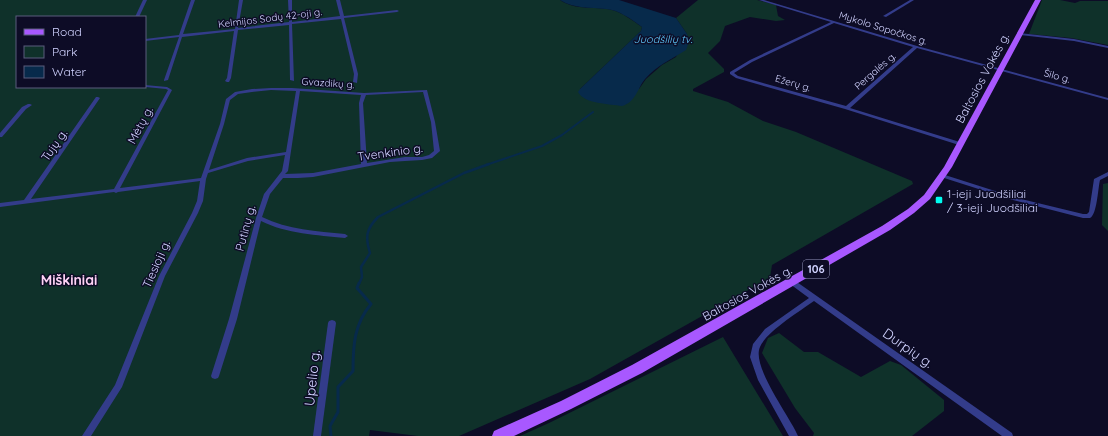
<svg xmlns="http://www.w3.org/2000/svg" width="1108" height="436" font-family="Quicksand,sans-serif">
	<rect width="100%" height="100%" fill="#0d0c26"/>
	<!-- green -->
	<g fill="#0f312a" fill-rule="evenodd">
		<path d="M0 0H560C577 11 594 6 612 10 623 13 633 21 642 27L641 31 580 89H639L646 79 662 65 676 57 687 34 676 18 698 0H757L776 5 778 16 785 20 776 21 750 17 725 26 720 41 708 53 724 69V72L693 89V91L728 102 763 121 796 132 912 181 913 184 772 265 770 278 590 379 459 436H418L370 430 369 436H0ZM17 17H145V87H17Z"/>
		<path d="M1042 0H1060L1075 3 1080 1H1108V45L1071 38 1029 34Z"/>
		<path d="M1108 183V231L1102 225 1103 184Z"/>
		<path d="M779 333 804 352H818L861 377 890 361 901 365 944 400V411L912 436H813L814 433 795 408 762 353 768 338Z"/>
		<path d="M723 337 783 436H520L549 423Z"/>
	</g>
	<!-- water -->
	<path fill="#072a4b" d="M560 0H619L676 18 687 34 689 42 686 50C672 59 656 66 645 79 637 89 636 102 622 106 610 104 584 104 578 92L580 89 641 31 642 27C631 19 619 10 606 9 589 7 575 9 560 0Z"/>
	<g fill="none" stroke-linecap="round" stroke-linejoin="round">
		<!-- stream-far2 -->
		<path stroke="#072a4b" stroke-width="2" d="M486 165 542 146 562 135 593 112"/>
		<!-- stream-far1 -->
		<path stroke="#072a4b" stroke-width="2.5" d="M359 284 362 277 361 267 370 253C365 237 366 229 378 217L464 173 489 164"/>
		<!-- stream -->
		<path stroke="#072a4b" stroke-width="3" d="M331 436 330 426 338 412V387L353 371C353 346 354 324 371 304L357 288 359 283"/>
		<!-- minor -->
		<g fill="#333c8a" fill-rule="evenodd">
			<path d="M143 0H147L139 17H135Z"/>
			<path d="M191 0H195L183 34 235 29 239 0H243L238 28 289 22 288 0H292V22L340 16 336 0H340L344 16 397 10 399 11 397 12 344 18 358 74 357 83 353 82 354 74 341 19 292 24 294 81 290 80 289 25 238 30 231 78 229 82H227L225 81 227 78 234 31 182 37 168 80 164 81V80L179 37 145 41V39L179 35Z"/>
			<path d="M759 0H764L917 46 1108 98V100L917 48 850 108 963 143 964 144 961 146 959 145 845 109 736 78 730 74V72L750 60 831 22ZM834 23 913 47 846 106 738 76 734 73 752 62Z"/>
			<path d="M910 0H914L886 17 883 16Z"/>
			<path d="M1019 33 1074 39 1108 46V48L1074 41 1020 35 1018 34Z"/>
			<path d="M145 85 167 87 172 90 120 188 201 178 220 124 226 99 235 92 252 89 271 88H292L364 93 427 90 435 122 440 151 432 158 422 160 405 161 390 162 313 177 298 178H283L270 194 262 217C288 230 317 231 345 234L348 236 345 238C317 235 287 234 261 221L237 319 219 376 218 378 215 379 212 378 211 376 229 319 256 218 264 194 282 171 285 155 248 161 208 173 206 179 203 201 198 213 165 276 122 387 91 436H82L115 385 159 276 192 213 197 201 200 181 118 192 116 193 114 192 0 207V203L24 200 96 97H98L100 98 31 199 114 189 168 90 166 89 146 87H145ZM271 90 296 91 286 152 247 158 209 170 224 124 230 100 238 94 252 92ZM300 91 361 95 359 103 361 164 313 173 285 174 288 171ZM423 92 431 122 434 151 429 155 422 157H405L367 163 363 103 366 95Z"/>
			<path d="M28 104H30L32 105 26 109 2 137H0V133L22 107Z"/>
			<path d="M1108 172V176L1100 180C1098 188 1097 215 1090 218 1089 218 1084 218 1083 218L1013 200 941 177 940 176 941 175H945L1017 198 1083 214H1087L1089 212 1094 179Z"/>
			<path d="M790 280H794L1012 433 1013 436H1002L814 301C800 311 766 332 760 347 751 366 790 417 798 436H789L758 380 750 357 753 344 765 329 809 298 790 284 789 282Z"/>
			<path d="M332 320 335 321 336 323 321 436H313L328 323 329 321Z"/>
		</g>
		<!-- primary -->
		<path fill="#a858ff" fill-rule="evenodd" d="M1035 0H1041L952 167 930 199 914 213 890 230 642 373 571 409 514 436H492L494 431 561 401 632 365 882 226 908 209 924 195 944 167Z"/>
	</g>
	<!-- markers -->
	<rect fill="#00fcf0" stroke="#0d0c26" stroke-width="1.5" x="935" y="196" width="8" height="8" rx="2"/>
	<g text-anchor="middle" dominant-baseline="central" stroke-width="3" stroke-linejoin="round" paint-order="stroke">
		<!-- far-street labels -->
		<g font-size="10" fill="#d1d3ff" stroke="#0d0c26">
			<text transform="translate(270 18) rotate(-7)">Kelmijos Sodų 42-oji g.</text>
			<text transform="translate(883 28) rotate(17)">Mykolo Sopočkos g.</text>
			<text transform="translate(875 71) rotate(-41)">Pergalės g.</text>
			<text transform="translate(1057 76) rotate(15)">Šilo g.</text>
			<text transform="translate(328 83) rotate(4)">Gvazdikų g.</text>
			<text transform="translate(793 83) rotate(16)">Ežerų g.</text>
		</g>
		<!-- far-water labels -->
		<g font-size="11" font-style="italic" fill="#5fcdff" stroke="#0d0c26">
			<text x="663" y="39">Juodšilių tv.</text>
		</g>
		<!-- shield labels -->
		<rect fill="#0d0c26" stroke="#9697be" stroke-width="1" x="803" y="260" width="26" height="18" rx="3"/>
		<g font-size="11" font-weight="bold" fill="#d1d3ff">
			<text x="816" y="269">106</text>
		</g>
		<!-- street labels -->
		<g font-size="12" fill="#d1d3ff" stroke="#0d0c26">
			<text transform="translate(982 78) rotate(-62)">Baltosios Vokės g.</text>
			<text transform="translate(140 125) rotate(-62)">Mėtų g.</text>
			<text transform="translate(54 145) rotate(-55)">Tujų g.</text>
			<text transform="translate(390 152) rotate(-8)">Tvenkinio g.</text>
			<text transform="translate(245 228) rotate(-75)">Putinų g.</text>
			<text transform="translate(156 264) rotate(-66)">Tiesioji g.</text>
			<text transform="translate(747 293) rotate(-29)">Baltosios Vokės g.</text>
		</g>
		<!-- poi labels -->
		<g font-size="12" fill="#d1d3ff" stroke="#0d0c26" text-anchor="start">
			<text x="947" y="193">1-ieji Juodšiliai<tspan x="947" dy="14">/ 3-ieji Juodšiliai</tspan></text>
		</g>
		<!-- quarter labels -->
		<g font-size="14" font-weight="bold" fill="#ffd3f6" stroke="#0d0c26">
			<text x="69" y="280">Miškiniai</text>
		</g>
		<!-- near-street labels -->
		<g font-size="14" fill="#d1d3ff" stroke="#0d0c26">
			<text transform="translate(908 348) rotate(35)">Durpių g.</text>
			<text transform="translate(312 378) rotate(-84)">Upelio g.</text>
		</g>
	</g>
	<!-- legend -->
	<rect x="16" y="16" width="130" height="72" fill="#0d0c26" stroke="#5b5c7d"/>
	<rect x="24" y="29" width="20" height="6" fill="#a858ff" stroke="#5b5c7d"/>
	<text x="52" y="36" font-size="12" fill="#d1d3ff">Road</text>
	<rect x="24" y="46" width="20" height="12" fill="#0f312a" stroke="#5b5c7d"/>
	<text x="52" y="56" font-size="12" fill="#d1d3ff">Park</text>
	<rect x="24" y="66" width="20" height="12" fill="#072a4b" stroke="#5b5c7d"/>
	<text x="52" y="76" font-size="12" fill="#d1d3ff">Water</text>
</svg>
